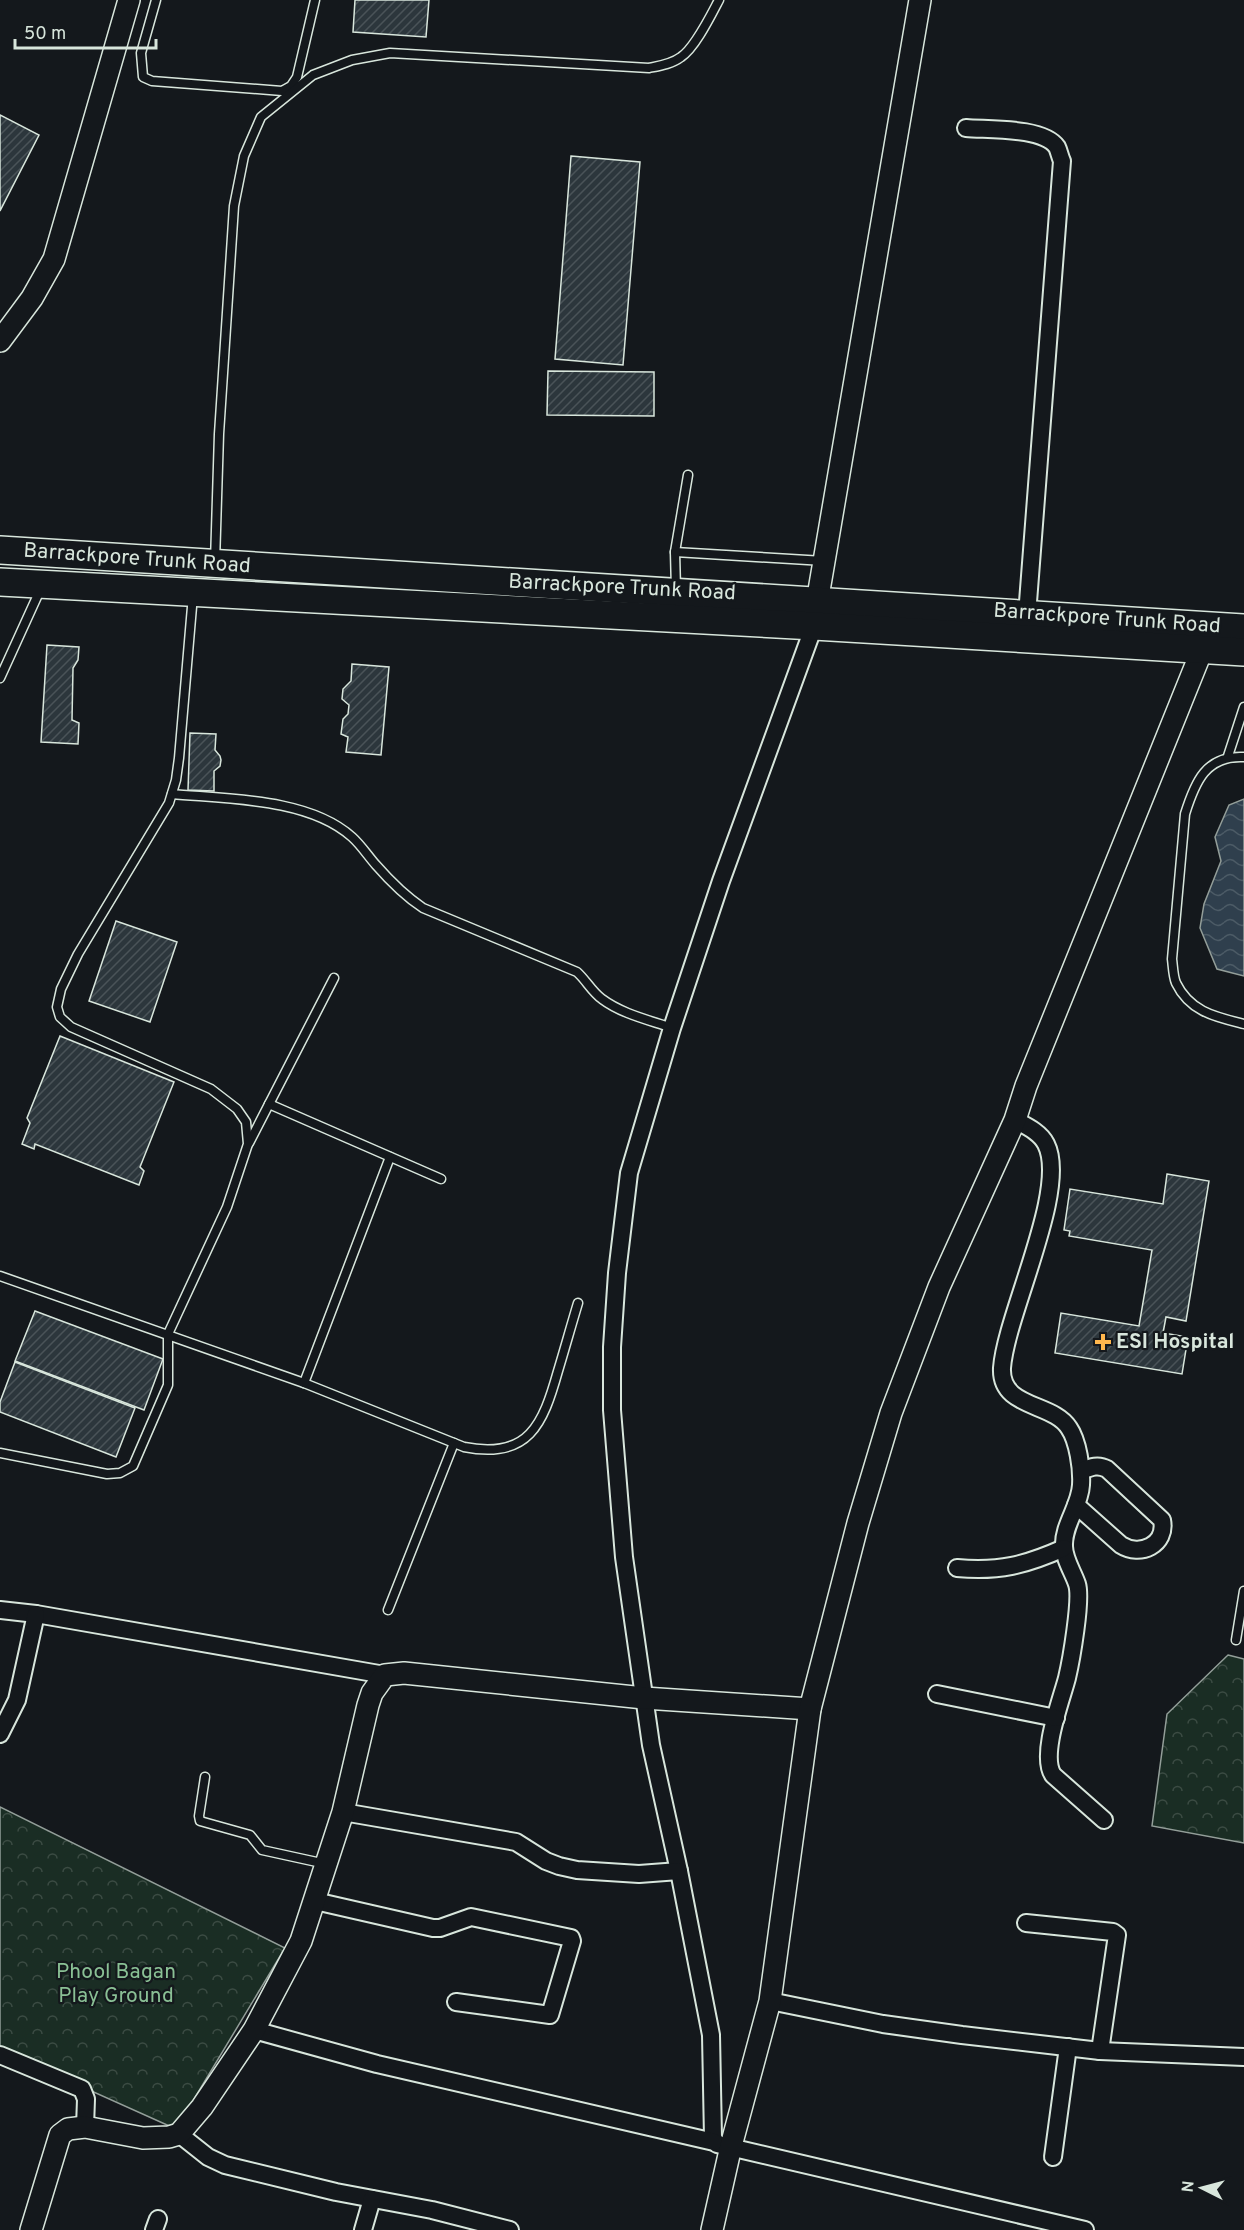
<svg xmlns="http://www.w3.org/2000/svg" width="1244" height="2230" font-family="Overpass,sans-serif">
	<defs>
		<pattern id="park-crowns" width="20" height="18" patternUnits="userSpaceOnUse" patternTransform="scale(1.5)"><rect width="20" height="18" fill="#1a2d24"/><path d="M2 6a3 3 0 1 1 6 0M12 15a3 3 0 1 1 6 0" fill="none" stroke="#3b4b43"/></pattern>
		<pattern id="water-waves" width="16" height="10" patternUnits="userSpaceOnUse" patternTransform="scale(1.5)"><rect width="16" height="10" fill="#2f3f4d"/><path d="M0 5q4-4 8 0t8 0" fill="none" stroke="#4c5b66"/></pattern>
		<pattern id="building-hatch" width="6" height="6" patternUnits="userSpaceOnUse" patternTransform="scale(1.5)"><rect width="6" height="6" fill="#2c363c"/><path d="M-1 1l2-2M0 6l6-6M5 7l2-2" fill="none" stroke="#4a5358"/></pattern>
	</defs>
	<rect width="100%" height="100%" fill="#14181c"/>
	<!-- park -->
	<g fill="url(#park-crowns)" stroke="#939e99" stroke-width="1.5">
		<path d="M1228 1655 1244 1659V1843L1152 1826 1167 1714Z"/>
		<path d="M0 1807 285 1948 176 2129 0 2050Z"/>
	</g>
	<!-- water -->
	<path fill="url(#water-waves)" stroke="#939e99" stroke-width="1.5" d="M1244 799V976L1217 969 1200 928 1204 904 1221 861 1215 837 1229 805Z"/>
	<!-- building -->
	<g fill="url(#building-hatch)" stroke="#d8e6dc" stroke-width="1.5">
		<path d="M355 0H429L426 37 353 32Z"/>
		<path d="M0 115 39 135 0 211Z"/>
		<path d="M571 156 640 162 623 365 555 359Z"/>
		<path d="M548 371 654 372V416L547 415Z"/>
		<path d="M47 645 79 647 78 660 73 668 72 720 79 723 78 744 41 742Z"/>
		<path d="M352 664 389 667 381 755 346 752 348 737 341 734 343 719 348 714 349 705 342 699 343 689 351 681Z"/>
		<path d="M190 733 216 734 215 750 220 756 221 760 220 766 214 771V791L188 790Z"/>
		<path d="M116 921 177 942 150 1022 89 1001Z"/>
		<path d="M60 1036 174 1082 140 1167 144 1171 139 1185 35 1144 34 1149 22 1144 30 1123 27 1118Z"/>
		<path d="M1167 1174 1209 1181 1186 1321 1166 1317 1163 1333 1188 1337 1182 1374 1055 1353 1061 1313 1139 1326 1152 1250 1069 1236 1070 1231 1064 1230 1070 1189 1163 1204Z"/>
		<path d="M35 1311 163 1359 144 1410 15 1361Z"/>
		<path d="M15 1362 135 1408 116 1457 0 1412V1402Z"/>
	</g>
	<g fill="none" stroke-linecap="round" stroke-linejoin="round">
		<!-- service casing -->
		<g stroke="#d8e6dc" stroke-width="11">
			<g id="service">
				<path d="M156 0 141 53 143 77 152 81 282 91 291 86 297 77 315 0"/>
				<path d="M675 552 824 561"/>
				<path d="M215 562 219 434 234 206 244 156 261 117 313 75 352 60 390 53 649 68C659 66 672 64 681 57 695 48 711 15 719 0"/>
				<path d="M676 590 675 552 688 475"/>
				<path d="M0 678 41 588"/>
				<path d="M1228 756 1244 707"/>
				<path d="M1244 757C1206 755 1195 782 1185 814L1172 959C1173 966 1173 976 1176 983 1190 1012 1216 1017 1244 1024"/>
				<path d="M172 794C227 799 309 798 352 837 361 845 368 856 376 865 390 881 405 896 423 908L577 972C586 980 592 992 602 999 622 1014 649 1020 672 1028"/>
				<path d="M269 1104 441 1179"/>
				<path d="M249 1143 334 978"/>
				<path d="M0 1276 304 1383 464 1447C529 1460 543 1424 558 1371 565 1348 571 1326 578 1303"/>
				<path d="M304 1383 390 1157"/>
				<path d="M0 1453 107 1474 120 1473 133 1466 168 1385V1334L227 1207 248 1144 246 1122 237 1109 211 1089 71 1027 60 1017 57 1007 61 989 78 954 169 803 176 780 179 758 193 595"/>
				<path d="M388 1610 454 1443"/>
				<path d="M1236 1640 1244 1591"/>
				<path d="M205 1777 199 1816 200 1821 250 1835 262 1850 326 1864"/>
			</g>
		</g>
		<!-- minor casing -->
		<g stroke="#d8e6dc" stroke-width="20">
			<g id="minor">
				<path d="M966 128C989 130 1043 127 1057 147 1059 151 1060 157 1062 161L1027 615"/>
				<path d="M814 626 721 881 672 1028 629 1173 617 1273 612 1347V1410L624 1557 651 1745 679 1871 711 2035 713 2138 717 2144 1085 2230"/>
				<path d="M1015 1120C1026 1126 1040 1132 1046 1144 1069 1189 1006 1314 1002 1368 1000 1409 1053 1402 1069 1428 1078 1441 1082 1469 1081 1485 1080 1506 1063 1525 1064 1546 1064 1559 1073 1572 1077 1584 1082 1599 1071 1661 1067 1678 1061 1701 1040 1755 1053 1775L1104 1820"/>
				<path d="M1076 1505 1121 1545C1140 1557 1167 1545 1162 1520L1107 1469C1098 1464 1091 1467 1081 1471"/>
				<path d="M957 1568C999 1572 1026 1565 1064 1548"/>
				<path d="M0 1610 36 1614 385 1675"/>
				<path d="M937 1694 1056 1718"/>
				<path d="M0 1734 17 1700 36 1614"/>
				<path d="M343 1812 516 1842 546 1861 559 1866 577 1870 639 1874 679 1871"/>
				<path d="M315 1901 433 1928H440L471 1917 571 1938 572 1941 550 2015 456 2002"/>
				<path d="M1026 1923 1113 1932 1117 1935 1100 2051"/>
				<path d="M770 2001 883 2024 962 2035 1100 2051 1244 2057"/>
				<path d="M254 2030 377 2064 714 2142"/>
				<path d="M0 2055 82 2089 86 2099 85 2127"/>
				<path d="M179 2134 208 2157 225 2165 336 2192 432 2210 510 2230"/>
				<path d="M1053 2157 1068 2047"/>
				<path d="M154 2230 158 2219"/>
				<path d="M363 2230 372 2199"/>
			</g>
		</g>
		<!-- tertiary casing -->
		<g stroke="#d8e6dc" stroke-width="24">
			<g id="tertiary">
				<path d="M0 341 32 298 54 259 129 0"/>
				<path d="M815 614 920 0"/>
				<path d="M31 2230 60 2135 68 2129 85 2127 143 2138 169 2137 179 2134 202 2107 254 2030 301 1941 343 1812 368 1705 372 1693 385 1675 404 1673 644 1698 810 1709"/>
				<path d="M712 2230 731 2146 770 2001 810 1709 858 1523 891 1413 939 1287 1015 1120 1026 1086 1202 650 1205 636"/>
			</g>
		</g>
		<!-- primary casing -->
		<g stroke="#d8e6dc" stroke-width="30">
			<g id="primary">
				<path d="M0 550 1244 628"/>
				<path d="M0 582 814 626 1244 652"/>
			</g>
		</g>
		<!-- service -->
		<use href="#service" stroke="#14181c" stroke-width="8"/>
		<!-- minor -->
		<use href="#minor" stroke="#14181c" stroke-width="16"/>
		<!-- tertiary -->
		<use href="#tertiary" stroke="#14181c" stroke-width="21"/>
		<!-- primary -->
		<use href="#primary" stroke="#14181c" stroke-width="27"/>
	</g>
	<!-- markers -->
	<path fill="#ffb74d" stroke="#14181c" stroke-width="2" d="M1100 1333h6v6h6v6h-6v6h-6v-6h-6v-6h6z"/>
	<g text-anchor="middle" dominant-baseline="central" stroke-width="4.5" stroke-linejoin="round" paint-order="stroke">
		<!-- street labels -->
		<g font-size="21" fill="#d8e6dc" stroke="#14181c">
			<text transform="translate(137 559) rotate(4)">Barrackpore Trunk Road</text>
			<text transform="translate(622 588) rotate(3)">Barrackpore Trunk Road</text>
			<text transform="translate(1107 619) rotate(4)">Barrackpore Trunk Road</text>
		</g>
		<!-- poi labels -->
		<g font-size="21" font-weight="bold" fill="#d8e6dc" stroke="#14181c" text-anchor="start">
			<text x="1116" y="1342">ESI Hospital</text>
		</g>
		<!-- park labels -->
		<g font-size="21" fill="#8ac095" stroke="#14181c">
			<text x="116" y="1972">Phool Bagan<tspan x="116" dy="24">Play Ground</tspan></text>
		</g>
	</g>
	<!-- north arrow -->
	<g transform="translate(1202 2188) rotate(276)" stroke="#14181c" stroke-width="4.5" paint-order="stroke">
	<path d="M0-4.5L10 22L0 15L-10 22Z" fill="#d8e6dc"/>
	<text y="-9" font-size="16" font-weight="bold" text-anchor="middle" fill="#d8e6dc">N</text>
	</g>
	<!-- scale -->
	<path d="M15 39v9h141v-9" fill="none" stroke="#d8e6dc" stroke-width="3"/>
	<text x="24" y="39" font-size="18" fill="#d8e6dc" stroke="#14181c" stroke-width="4.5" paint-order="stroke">50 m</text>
</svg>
